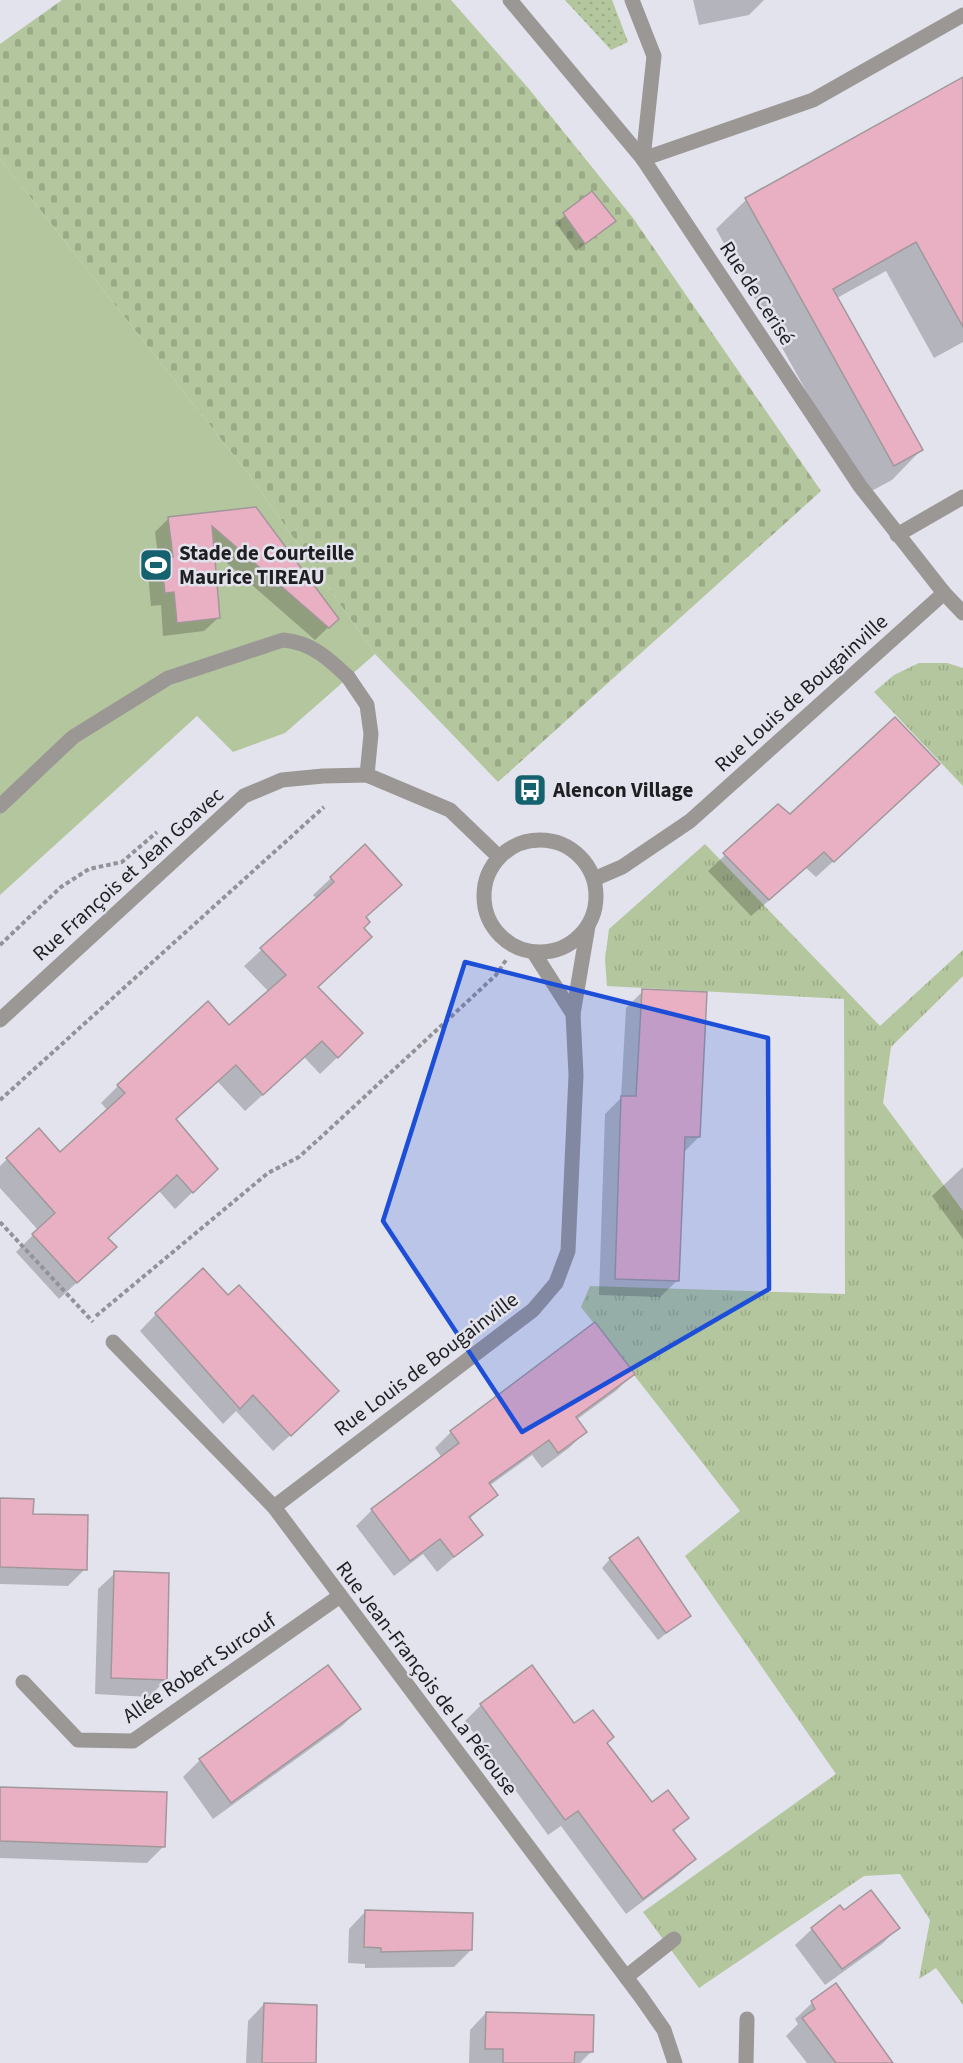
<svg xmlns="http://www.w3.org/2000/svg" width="963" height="2063" font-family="'Source Sans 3',sans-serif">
	<defs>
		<pattern id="grass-dots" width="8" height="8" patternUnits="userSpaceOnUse" patternTransform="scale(1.5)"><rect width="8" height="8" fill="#b4c69d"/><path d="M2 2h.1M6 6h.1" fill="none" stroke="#9aaa87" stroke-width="1.8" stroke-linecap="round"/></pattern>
		<pattern id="cemetery-stones" width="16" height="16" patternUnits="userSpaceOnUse" patternTransform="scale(1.5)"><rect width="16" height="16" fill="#b4c69d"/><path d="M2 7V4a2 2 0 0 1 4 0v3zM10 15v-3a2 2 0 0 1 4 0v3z" fill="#9aaa87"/></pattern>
		<pattern id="park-tufts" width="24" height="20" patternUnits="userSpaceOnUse" patternTransform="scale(1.5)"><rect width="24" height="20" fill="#b4c69d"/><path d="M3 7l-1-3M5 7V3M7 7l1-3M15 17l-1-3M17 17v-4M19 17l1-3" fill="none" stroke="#9aaa87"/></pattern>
	</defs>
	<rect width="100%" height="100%" fill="#e2e3ec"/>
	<!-- grass -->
	<path fill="url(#grass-dots)" d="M565 0H612L628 42 611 50Z"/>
	<!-- cemetery -->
	<path fill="url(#cemetery-stones)" d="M62 0H451L529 89 633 218 821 491 498 782 375 654 250 476 0 159V44Z"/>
	<!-- park -->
	<g fill="url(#park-tufts)">
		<path d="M919 663H947L963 668V786L874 692 894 675Z"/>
		<path d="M705 844 880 1026 963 950V976L891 1047 883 1103 963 1211V2005L936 1968 919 1979 930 1920 900 1874 864 1876 699 1988 643 1912 836 1774 685 1556 740 1511 581 1307 590 1286 845 1294 844 999 607 986 605 959 609 929Z"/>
	</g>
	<!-- pitch -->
	<path fill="#b4c69d" d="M0 159 250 476 375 654 285 733 233 752 197 716 0 895Z"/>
	<!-- shadow -->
	<g fill="#0003">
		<path d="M693 0H764L749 15 699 25Z"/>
		<path d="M963 78V342L934 358 886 271 837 298 921 450 892 480 864 495 716 229 746 200Z"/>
		<path d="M592 193 614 221 576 251 556 223Z"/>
		<path d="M255 508 337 619 315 640 213 551 218 618 204 631 163 636 161 605 151 606 148 573 159 563 155 532 169 518Z"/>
		<path d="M922 781 816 877 806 868 751 916 708 871 778 806 790 817Z"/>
		<path d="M331 878 400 885 365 918 317 987 344 1051 320 1074 304 1057 245 1111 218 1082 175 1120 199 1186 175 1209 159 1191 107 1238 97 1264 59 1299 16 1252 38 1230 0 1188V1166L7 1159 60 1154 108 1111 101 1103 118 1086 229 1027 269 992 244 966 317 899 313 895Z"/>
		<path d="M643 991 699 1137 683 1153 677 1281 660 1297 599 1295 605 1114 621 1098 626 1008Z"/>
		<path d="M963 1167V1239L932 1196Z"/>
		<path d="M156 1314 320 1408 273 1451 236 1411 223 1424 140 1331Z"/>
		<path d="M633 1374 617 1390 576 1420 585 1432 569 1448 542 1468 532 1455 489 1486 496 1495 469 1519 481 1534 437 1572 423 1554 394 1576 356 1526 372 1510 442 1458 435 1448 451 1432Z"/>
		<path d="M0 1499 32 1516 85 1569 68 1586 0 1584Z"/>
		<path d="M610 1559 689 1615 658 1640 602 1568Z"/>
		<path d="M115 1573 166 1680 149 1697 95 1694 98 1589Z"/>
		<path d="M328 1667 359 1709 342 1726 213 1819 183 1777 200 1760Z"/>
		<path d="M531 1668 574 1725 606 1744 652 1804 687 1818 673 1832 694 1859 678 1875 626 1914 561 1826 548 1835 465 1721 481 1705Z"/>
		<path d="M0 1788 164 1846 147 1863 0 1858Z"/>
		<path d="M365 1912 471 1950 454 1967 365 1968V1964L348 1963 349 1929Z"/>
		<path d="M843 1912 898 1928 882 1944 825 1985 795 1945 812 1929Z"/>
		<path d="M836 1985 892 2063H807L786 2036 798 2024 795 2019 812 2003Z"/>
		<path d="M264 2004 314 2063H246L248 2021Z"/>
		<path d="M486 2013 592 2051 580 2063H469L470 2030Z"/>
	</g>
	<!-- building -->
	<g fill="#e9b0c4" stroke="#a1979b" stroke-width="1.5">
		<path d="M963 77V327L916 242 833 289 923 450 894 466 745 198Z"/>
		<path d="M592 191 616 221 585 244 563 213Z"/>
		<path d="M256 507 339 619 329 628 212 526 220 618 177 623 174 592 165 593 161 558 173 557 168 517Z"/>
		<path d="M895 717 940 764 834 862 824 852 769 900 723 853 778 804 790 814Z"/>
		<path d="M365 844 402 885 366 917 370 922 364 928 372 937 318 987 363 1033 338 1058 322 1041 263 1095 236 1065 176 1119 218 1169 193 1193 177 1175 108 1238 117 1247 77 1283 32 1234 55 1213 6 1158 39 1128 60 1152 125 1093 117 1085 208 1001 229 1025 286 975 260 948 334 882 330 877Z"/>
		<path d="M642 989 707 992 700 1137H685L679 1281 615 1279 621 1096H636Z"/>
		<path d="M203 1268 228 1295 239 1285 339 1391 291 1436 253 1395 240 1409 155 1313Z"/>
		<path d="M595 1322 635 1374 576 1417 587 1432 558 1453 549 1440 489 1483 498 1495 469 1517 483 1535 454 1557 440 1539 410 1561 371 1509 459 1443 450 1431Z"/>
		<path d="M0 1498 34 1499 33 1514 88 1515 87 1570 0 1567Z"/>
		<path d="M638 1537 691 1616 666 1633 609 1558Z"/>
		<path d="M114 1571 169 1573 167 1680 111 1678Z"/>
		<path d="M328 1665 361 1709 231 1803 199 1759Z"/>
		<path d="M532 1665 574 1723 593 1710 614 1737 607 1743 652 1802 668 1790 689 1818 673 1830 696 1859 643 1899 578 1811 565 1820 480 1704Z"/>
		<path d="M0 1787 167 1792 165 1847 0 1841Z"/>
		<path d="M871 1890 900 1928 842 1969 811 1928 840 1905 844 1910Z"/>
		<path d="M365 1910 473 1913 472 1950 381 1952V1948L364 1947Z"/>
		<path d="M836 1983 893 2063H836L802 2018 815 2009 811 2001Z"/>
		<path d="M264 2003 317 2005 316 2063H262Z"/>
		<path d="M486 2012 594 2015 593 2052H575L574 2063H503V2049H485Z"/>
	</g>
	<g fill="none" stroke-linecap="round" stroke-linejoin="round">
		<!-- path -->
		<g stroke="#929299" stroke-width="4" stroke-dasharray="4.5 3" stroke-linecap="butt">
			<path d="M0 945 61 887 89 869 122 862 157 832"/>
			<path d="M0 1100 324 807"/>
			<path d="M0 1222 93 1322"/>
			<path d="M96 1316 268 1173 299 1157 319 1139 496 975 506 960"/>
		</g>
		<!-- lane -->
		<g stroke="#9b9795" stroke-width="15">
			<path d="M643 159 813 100 963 15"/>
			<path d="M897 535 963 497"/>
			<path d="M0 806 73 737 168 678 283 640C311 642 329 659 348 677"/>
			<path d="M626 1977 674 1939"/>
			<path d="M746 2063 747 2019"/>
		</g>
		<!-- street -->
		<g stroke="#9b9795" stroke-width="15">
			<path d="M510 0 643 159 860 486 944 593 963 613"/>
			<path d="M632 0 654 56 643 159"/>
			<path d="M348 677 367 705 371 734 367 775 450 810 499 857"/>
			<circle cx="540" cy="896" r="56"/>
			<path d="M594 879 622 867 690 821 944 593"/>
			<path d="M534 953 573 1014"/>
			<path d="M0 1020 244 796 282 780 323 776 367 775"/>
			<path d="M113 1342 274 1507 641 1997 664 2030 675 2063"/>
			<path d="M274 1507 533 1310 556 1283 568 1251 576 1075 573 1014 588 926"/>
			<path d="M23 1682 78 1740 133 1741 340 1596"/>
		</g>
	</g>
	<!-- marked area -->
	<path fill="#1d4ed8" fill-opacity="0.2" stroke="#1d4ed8" stroke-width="4.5" stroke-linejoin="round" d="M465 962 768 1038 769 1289 522 1432 383 1221Z"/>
	<!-- icons -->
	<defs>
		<g id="stadium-square" transform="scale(1.725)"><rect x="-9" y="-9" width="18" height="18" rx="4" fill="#16616e" stroke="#e2e3ec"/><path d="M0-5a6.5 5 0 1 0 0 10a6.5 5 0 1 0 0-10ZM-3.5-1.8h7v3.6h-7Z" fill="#fff"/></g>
		<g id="bus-square" transform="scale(1.725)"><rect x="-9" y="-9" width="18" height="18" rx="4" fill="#16616e" stroke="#e2e3ec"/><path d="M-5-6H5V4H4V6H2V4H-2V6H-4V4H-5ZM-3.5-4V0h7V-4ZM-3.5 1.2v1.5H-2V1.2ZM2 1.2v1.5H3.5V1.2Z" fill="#fff"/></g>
	</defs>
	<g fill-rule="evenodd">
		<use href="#stadium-square" x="156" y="565"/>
		<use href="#bus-square" x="530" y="790"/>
	</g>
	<g text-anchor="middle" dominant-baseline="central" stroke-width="5" stroke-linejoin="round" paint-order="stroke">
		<!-- street labels -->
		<g font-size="21" fill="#1f1f22" stroke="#e2e3ec">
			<text transform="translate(757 293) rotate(57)">Rue de Cerisé</text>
			<text transform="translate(801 693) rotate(-42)">Rue Louis de Bougainville</text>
			<text transform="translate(128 874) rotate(-42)">Rue François et Jean Goavec</text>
			<text transform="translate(426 1364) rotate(-37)">Rue Louis de Bougainville</text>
			<text transform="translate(199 1668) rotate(-34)">Allée Robert Surcouf</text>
			<text transform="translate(427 1678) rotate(53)">Rue Jean-François de La Pérouse</text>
		</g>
		<!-- poi labels -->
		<g font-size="21" font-weight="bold" fill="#1f1f22" stroke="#e2e3ec" text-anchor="start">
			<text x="179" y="553">Stade de Courteille<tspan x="179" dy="24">Maurice TIREAU</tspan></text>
			<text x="553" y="790">Alencon Village</text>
		</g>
	</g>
</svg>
